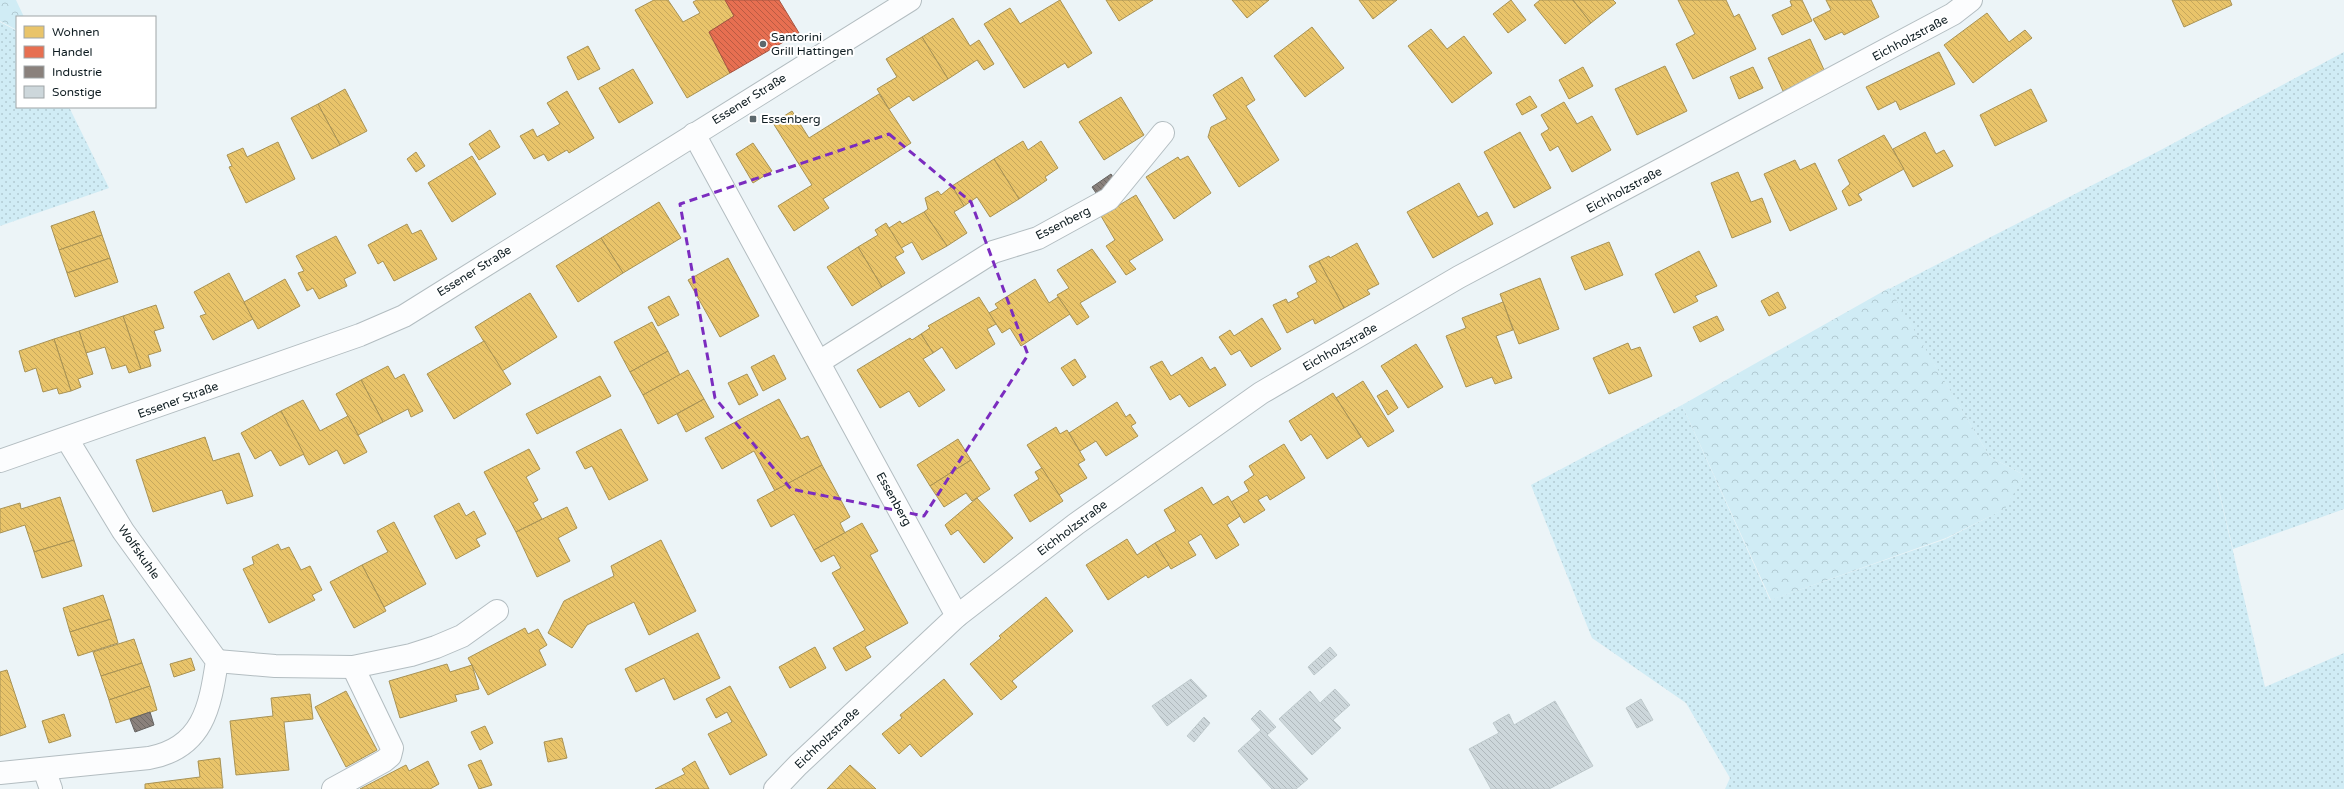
<svg xmlns="http://www.w3.org/2000/svg" width="2344" height="789" font-family="'Varela Round',sans-serif">
	<defs>
		<pattern id="grass-dots" width="8" height="8" patternUnits="userSpaceOnUse"><rect width="8" height="8" fill="#d0ecf5"/><path d="M2 2h.1M6 6h.1" fill="none" stroke="#b1cad2" stroke-width="1.8" stroke-linecap="round"/></pattern>
		<pattern id="forest-crowns" width="20" height="18" patternUnits="userSpaceOnUse"><rect width="20" height="18" fill="#d0ecf5"/><path d="M2 6a3 3 0 1 1 6 0M12 15a3 3 0 1 1 6 0" fill="none" stroke="#b1cad2"/></pattern>
		<pattern id="homes-back-hatch" width="6" height="6" patternUnits="userSpaceOnUse"><rect width="6" height="6" fill="#e9c46a"/><path d="M-1 5l2 2M0 0l6 6M5-1l2 2" fill="none" stroke="#c7a85c"/></pattern>
		<pattern id="shops-back-hatch" width="6" height="6" patternUnits="userSpaceOnUse"><rect width="6" height="6" fill="#e76f51"/><path d="M-1 5l2 2M0 0l6 6M5-1l2 2" fill="none" stroke="#ba5b43"/></pattern>
		<pattern id="industry-back-hatch" width="6" height="6" patternUnits="userSpaceOnUse"><rect width="6" height="6" fill="#8a817c"/><path d="M-1 5l2 2M0 0l6 6M5-1l2 2" fill="none" stroke="#6f6965"/></pattern>
		<pattern id="building-back-hatch" width="6" height="6" patternUnits="userSpaceOnUse"><rect width="6" height="6" fill="#cdd7db"/><path d="M-1 5l2 2M0 0l6 6M5-1l2 2" fill="none" stroke="#afb8bc"/></pattern>
	</defs>
	<rect width="100%" height="100%" fill="#ecf4f7"/>
	<!-- grass -->
	<g fill="url(#grass-dots)">
		<path d="M0 22 17 31V107H69L109 188 0 226Z"/>
		<path d="M2344 52V509L2233 549 2194 386 2207 376 2194 386 2265 687 2344 653V789H1725L1730 778 1686 703 1592 638 1531 485 1682 405 1770 600 1946 539 2004 509 2024 475 1990 457 1889 289 2157 152Z"/>
	</g>
	<!-- forest -->
	<g fill="url(#forest-crowns)">
		<path d="M0 0H16L24 17H17V30L0 21Z"/>
		<path d="M1889 288 1990 457 2024 475 2005 509 1946 538 1771 600 1682 405Z"/>
	</g>
	<!-- homes -->
	<g fill="url(#homes-back-hatch)" stroke="#a89254">
		<path d="M654 0H668L683 22 700 13 693 2 697 0H725L734 16 709 32 730 73 687 98 635 10Z"/>
		<path d="M1060 0 1092 53 1068 68 1065 63 1024 88 984 24 1010 8 1020 24Z"/>
		<path d="M1106 0H1153L1119 21Z"/>
		<path d="M1232 0H1269L1247 18Z"/>
		<path d="M1359 0H1397L1373 19Z"/>
		<path d="M1511 0 1526 20 1508 33 1493 14Z"/>
		<path d="M1540 0H1573L1591 23 1565 44 1534 5Z"/>
		<path d="M1573 0H1613L1616 3 1591 23Z"/>
		<path d="M1678 0H1726L1734 17 1739 14 1756 49 1693 79 1676 44 1695 34Z"/>
		<path d="M1792 0H1802L1812 21 1782 35 1772 15 1792 6 1790 1Z"/>
		<path d="M1826 0H1871L1879 17 1844 35 1842 32 1825 40 1813 19 1831 10Z"/>
		<path d="M2172 0H2230L2232 5 2184 27Z"/>
		<path d="M1987 13 2009 42 2025 30 2032 38 1973 83 1944 45Z"/>
		<path d="M953 18 970 46 979 40 994 64 984 70 977 60 948 79 922 37Z"/>
		<path d="M1312 27 1344 68 1305 97 1274 56Z"/>
		<path d="M1431 29 1447 49 1464 36 1492 73 1452 103 1408 46Z"/>
		<path d="M922 37 948 79 913 101 909 96 889 109 877 89 897 77 886 59Z"/>
		<path d="M1810 39 1825 72 1783 91 1768 58Z"/>
		<path d="M588 46 600 69 578 80 567 57Z"/>
		<path d="M1939 52 1955 84 1900 110 1896 101 1878 110 1866 87Z"/>
		<path d="M1665 66 1687 111 1637 135 1615 89Z"/>
		<path d="M1583 67 1593 86 1569 99 1559 80Z"/>
		<path d="M1753 67 1763 88 1739 99 1730 77Z"/>
		<path d="M633 69 653 103 619 123 599 88Z"/>
		<path d="M1242 77 1255 100 1246 106 1279 160 1239 187 1208 137 1211 127 1227 119 1213 95Z"/>
		<path d="M345 89 367 131 340 145 318 104Z"/>
		<path d="M2031 89 2047 121 1995 146 1980 115Z"/>
		<path d="M567 91 594 138 569 153 567 150 548 161 544 154 534 159 520 136 533 129 537 137 560 124 547 103Z"/>
		<path d="M879 94 911 143 823 199 829 208 794 231 778 206 812 185 773 123 792 111 809 138Z"/>
		<path d="M1530 96 1537 107 1522 115 1516 104Z"/>
		<path d="M1121 97 1144 135 1104 160 1079 122Z"/>
		<path d="M1564 102 1577 124 1592 116 1611 150 1572 172 1558 146 1550 151 1541 134 1549 129 1541 115Z"/>
		<path d="M318 104 340 145 312 159 291 118Z"/>
		<path d="M490 130 500 147 479 160 469 144Z"/>
		<path d="M1520 132 1551 188 1514 208 1484 152Z"/>
		<path d="M1925 132 1936 154 1944 150 1953 166 1913 187 1893 149Z"/>
		<path d="M1884 135 1904 169 1858 194 1862 200 1849 206 1842 191 1850 184 1838 160Z"/>
		<path d="M1023 141 1028 150 1041 141 1058 168 1045 177 1047 180 1019 199 994 159Z"/>
		<path d="M278 142 295 179 246 203 229 167 232 166 227 155 243 148 247 157Z"/>
		<path d="M753 143 772 171 753 183 736 154Z"/>
		<path d="M416 152 425 166 416 172 407 159Z"/>
		<path d="M472 156 496 194 452 222 428 183Z"/>
		<path d="M1188 156 1211 193 1174 219 1146 177 1178 157 1180 160Z"/>
		<path d="M994 159 1019 199 990 217 977 197 964 206 952 186Z"/>
		<path d="M1795 160 1800 170 1815 163 1837 209 1790 231 1764 174Z"/>
		<path d="M1738 172 1751 202 1762 198 1771 222 1732 238 1711 183Z"/>
		<path d="M1459 183 1478 217 1487 212 1493 224 1433 258 1407 212Z"/>
		<path d="M952 186 964 206 954 212 967 233 947 246 924 212 928 209 925 198 938 191 941 195Z"/>
		<path d="M1136 195 1163 240 1129 261 1136 269 1126 275 1106 246 1115 240 1101 216Z"/>
		<path d="M659 202 681 238 623 273 601 238Z"/>
		<path d="M94 211 102 235 59 250 51 226Z"/>
		<path d="M924 212 947 246 922 260 912 242 901 248 889 228 900 221 902 224Z"/>
		<path d="M886 223 904 252 895 257 905 273 882 287 858 247 878 235 875 230Z"/>
		<path d="M407 224 412 234 421 230 437 259 394 281 383 261 378 264 368 245Z"/>
		<path d="M102 235 110 258 67 273 59 250Z"/>
		<path d="M336 236 356 273 344 279 347 286 319 299 313 288 307 291 298 273 304 271 296 256Z"/>
		<path d="M601 238 623 273 578 302 556 266Z"/>
		<path d="M1609 242 1623 275 1585 290 1571 257Z"/>
		<path d="M1357 243 1379 284 1367 290 1370 294 1344 308 1319 261 1329 256 1330 258Z"/>
		<path d="M858 247 882 287 852 306 827 267Z"/>
		<path d="M1092 249 1116 282 1080 303 1089 317 1077 325 1057 295 1069 288 1057 270Z"/>
		<path d="M1699 251 1717 286 1695 296 1698 301 1674 313 1655 274Z"/>
		<path d="M110 258 118 282 75 297 67 273Z"/>
		<path d="M728 258 759 316 720 337 688 280Z"/>
		<path d="M1319 261 1344 308 1315 324 1313 319 1287 333 1273 305 1286 299 1288 303 1299 297 1297 293 1317 282 1309 266Z"/>
		<path d="M229 273 253 319 213 340 200 316 206 314 194 292Z"/>
		<path d="M1540 278 1559 329 1519 344 1500 294Z"/>
		<path d="M285 279 300 306 258 329 244 302Z"/>
		<path d="M1035 279 1049 303 1058 297 1070 314 1021 346 1010 328 1002 333 989 313 998 308 995 304Z"/>
		<path d="M1778 292 1786 308 1769 316 1761 301Z"/>
		<path d="M530 293 557 337 502 371 475 327Z"/>
		<path d="M669 296 679 315 658 326 648 307Z"/>
		<path d="M979 297 996 324 987 329 995 344 956 369 942 347 933 353 921 334 930 328 928 326Z"/>
		<path d="M1503 302 1513 330 1496 336 1512 378 1495 384 1492 377 1466 387 1446 336 1466 328 1462 318Z"/>
		<path d="M156 305 164 328 154 331 161 351 148 355 151 366 141 369 123 316Z"/>
		<path d="M123 316 141 369 129 373 126 365 112 369 105 347 86 353 79 331Z"/>
		<path d="M1717 316 1724 330 1700 342 1693 327Z"/>
		<path d="M1262 318 1281 349 1251 367 1240 350 1231 355 1219 337 1230 330 1234 336Z"/>
		<path d="M652 322 668 351 630 372 614 342Z"/>
		<path d="M79 331 93 374 78 379 81 387 71 391 54 339Z"/>
		<path d="M921 334 933 353 923 359 945 390 919 407 909 391 880 408 857 370 910 338 912 340Z"/>
		<path d="M54 339 71 391 59 394 57 388 43 392 36 368 25 372 19 351Z"/>
		<path d="M484 341 511 384 454 419 427 374Z"/>
		<path d="M1628 343 1631 350 1640 347 1652 376 1609 394 1593 358Z"/>
		<path d="M1416 344 1443 387 1408 408 1381 366Z"/>
		<path d="M668 351 680 375 643 395 630 372Z"/>
		<path d="M774 355 786 379 763 391 751 367Z"/>
		<path d="M1202 357 1210 370 1215 367 1226 385 1189 407 1180 394 1170 400 1150 367 1162 361 1171 376Z"/>
		<path d="M1075 359 1086 377 1073 386 1061 368Z"/>
		<path d="M388 366 395 379 404 374 423 411 411 417 408 409 383 422 361 380Z"/>
		<path d="M688 370 704 399 658 424 643 395Z"/>
		<path d="M747 374 758 395 739 405 728 383Z"/>
		<path d="M600 376 611 396 537 434 526 414Z"/>
		<path d="M361 380 383 422 358 435 336 394Z"/>
		<path d="M1363 381 1394 431 1368 447 1336 398Z"/>
		<path d="M1387 390 1398 408 1388 415 1377 396Z"/>
		<path d="M1333 393 1361 437 1327 459 1311 434 1301 441 1289 421Z"/>
		<path d="M704 399 714 417 686 432 677 414Z"/>
		<path d="M779 399 801 439 808 436 822 465 775 491 754 451 722 469 705 438Z"/>
		<path d="M303 400 320 431 348 416 367 452 344 464 337 450 309 465 281 411Z"/>
		<path d="M1117 402 1126 417 1130 414 1136 423 1131 426 1138 436 1106 456 1096 441 1080 451 1069 433Z"/>
		<path d="M281 411 304 454 280 466 271 450 255 459 241 433Z"/>
		<path d="M1056 427 1060 434 1067 430 1085 460 1078 464 1087 478 1059 495 1027 445Z"/>
		<path d="M621 429 648 480 609 500 592 466 585 469 576 452Z"/>
		<path d="M205 437 213 461 239 453 253 496 227 504 222 490 153 512 136 460Z"/>
		<path d="M958 439 971 460 930 486 917 465Z"/>
		<path d="M1284 444 1305 478 1270 500 1267 495 1258 500 1265 510 1244 523 1231 502 1249 491 1244 482 1254 475 1249 466Z"/>
		<path d="M529 449 540 469 526 477 538 500 533 503 542 519 516 532 484 472Z"/>
		<path d="M971 460 990 489 972 501 966 493 944 507 930 486Z"/>
		<path d="M822 465 850 517 840 523 845 533 814 550 794 514 771 527 757 500Z"/>
		<path d="M1042 468 1063 501 1030 522 1014 495 1039 479 1035 472Z"/>
		<path d="M1202 487 1213 505 1228 496 1240 516 1227 525 1239 545 1216 559 1201 534 1188 542 1196 555 1171 569 1155 543 1176 531 1164 510Z"/>
		<path d="M60 497 74 540 34 552 25 525 0 533V509L20 503 21 509Z"/>
		<path d="M977 498 1013 538 984 563 958 530 951 535 945 525Z"/>
		<path d="M459 503 466 516 474 511 486 534 476 539 480 546 456 559 434 516Z"/>
		<path d="M567 507 577 528 558 538 570 561 537 577 516 532Z"/>
		<path d="M394 522 426 584 384 607 362 565 388 552 377 531Z"/>
		<path d="M862 523 878 551 870 555 908 623 865 647 871 657 846 671 833 648 865 630 832 573 841 568 834 555 821 562 814 550Z"/>
		<path d="M1127 539 1137 555 1155 543 1169 565 1148 578 1146 575 1108 600 1086 565Z"/>
		<path d="M74 540 82 566 42 578 34 552Z"/>
		<path d="M661 540 696 611 649 635 634 602 587 625 572 648 548 633 564 601 614 576 611 566Z"/>
		<path d="M278 544 281 550 289 547 301 570 310 566 322 590 312 595 315 600 269 623 243 569 254 564 252 557Z"/>
		<path d="M362 565 386 611 354 628 330 582Z"/>
		<path d="M103 595 111 619 70 632 63 608Z"/>
		<path d="M1046 597 1073 631 1012 681 1017 687 1001 700 970 664 1001 638 999 636Z"/>
		<path d="M111 619 118 643 78 656 70 632Z"/>
		<path d="M525 628 528 634 538 629 547 645 539 650 546 665 488 695 468 658Z"/>
		<path d="M698 633 720 678 674 700 664 678 636 692 625 669Z"/>
		<path d="M134 639 142 663 101 676 93 652Z"/>
		<path d="M815 647 826 668 790 688 779 667Z"/>
		<path d="M191 658 195 670 174 677 170 664Z"/>
		<path d="M142 663 150 686 109 700 101 676Z"/>
		<path d="M447 664 450 672 472 665 479 689 455 695 457 701 400 718 389 681Z"/>
		<path d="M7 670 26 727 0 736V672Z"/>
		<path d="M944 679 973 714 921 757 910 744 899 754 882 734 902 718 900 715Z"/>
		<path d="M150 686 157 710 116 723 109 700Z"/>
		<path d="M730 686 767 755 730 775 708 734 732 722 727 712 716 718 706 699Z"/>
		<path d="M346 691 377 750 346 767 315 707Z"/>
		<path d="M310 694 313 719 284 722 289 770 236 775 230 721 273 716 271 698Z"/>
		<path d="M64 714 71 736 49 743 42 721Z"/>
		<path d="M485 726 493 743 480 750 471 732Z"/>
		<path d="M562 738 567 758 548 762 544 742Z"/>
		<path d="M220 758 223 788 145 789V784L200 777 198 761Z"/>
		<path d="M481 760 492 785 479 789 468 765Z"/>
		<path d="M428 761 439 784 430 789H360L406 765 409 771Z"/>
		<path d="M695 761 709 789H655L685 774 682 769Z"/>
		<path d="M850 765 876 789H827Z"/>
	</g>
	<!-- shops -->
	<path fill="url(#shops-back-hatch)" stroke="#a65643" d="M725 0H779L799 33 730 73 709 32 734 16Z"/>
	<!-- industry -->
	<g fill="url(#industry-back-hatch)" stroke="#656361">
		<path d="M1111 174 1117 183 1098 196 1092 187Z"/>
		<path d="M150 712 154 725 135 732 130 719Z"/>
	</g>
	<!-- building -->
	<g fill="url(#building-back-hatch)" stroke="#bec9cc">
		<path d="M1330 647 1337 655 1314 675 1308 667Z"/>
		<path d="M1191 679 1207 696 1167 726 1152 706Z"/>
		<path d="M1335 689 1350 705 1333 720 1341 728 1312 755 1279 719 1310 691 1320 703Z"/>
		<path d="M1641 699 1653 720 1637 728 1626 708Z"/>
		<path d="M1555 701 1593 766 1549 789H1491L1469 749 1499 733 1493 723 1509 714 1514 725Z"/>
		<path d="M1260 710 1276 727 1267 735 1308 779 1296 789H1272L1238 751 1261 730 1251 719Z"/>
		<path d="M1204 717 1210 723 1194 742 1187 736Z"/>
	</g>
	<g fill="none" stroke-linecap="round" stroke-linejoin="round">
		<!-- minor casing -->
		<g stroke="#b3bdc1" stroke-width="24">
			<g id="minor">
				<path d="M694 134 957 616"/>
				<path d="M819 362 993 252 1038 238 1109 199 1163 133"/>
				<path d="M0 461 360 335 404 316 910 0"/>
				<path d="M217 661 275 666 353 667 411 655 436 647 462 636 497 611"/>
				<path d="M44 769 51 789"/>
				<path d="M0 773 149 758C203 748 210 707 217 661L123 531 67 439"/>
				<path d="M333 789 384 761 390 756 392 748 353 667"/>
				<path d="M775 789 798 765 957 616 1076 524 1261 393 1459 277 1953 14 1971 0"/>
			</g>
		</g>
		<!-- minor -->
		<use href="#minor" stroke="#fcfdfe" stroke-width="22"/>
	</g>
	<!-- marked area -->
	<path fill="none" stroke="#7b2cbf" stroke-width="3" stroke-dasharray="8 5" stroke-linejoin="round" d="M889 134 971 202 1028 355 924 516 791 489 715 398 680 204Z"/>
	<!-- markers -->
	<g fill="#5c686d" stroke="#fff" stroke-width="1.5">
		<circle cx="763" cy="44" r="4"/>
		<rect x="749" y="115" width="8" height="8" rx="2"/>
	</g>
	<g text-anchor="middle" dominant-baseline="central" stroke-width="4" stroke-linejoin="round" paint-order="stroke">
		<!-- poi labels -->
		<g font-size="12" fill="#0f1d22" stroke="#fff" text-anchor="start">
			<text x="771" y="37">Santorini<tspan x="771" dy="14">Grill Hattingen</tspan></text>
			<text x="761" y="119">Essenberg</text>
		</g>
		<!-- street labels -->
		<g font-size="12" fill="#0f1d22" stroke="#fff">
			<text transform="translate(1910 38) rotate(-28)">Eichholzstraße</text>
			<text transform="translate(749 99) rotate(-32)">Essener Straße</text>
			<text transform="translate(1624 190) rotate(-28)">Eichholzstraße</text>
			<text transform="translate(1063 223) rotate(-27)">Essenberg</text>
			<text transform="translate(474 271) rotate(-32)">Essener Straße</text>
			<text transform="translate(1340 347) rotate(-30)">Eichholzstraße</text>
			<text transform="translate(178 400) rotate(-20)">Essener Straße</text>
			<text transform="translate(894 499) rotate(61)">Essenberg</text>
			<text transform="translate(1072 528) rotate(-37)">Eichholzstraße</text>
			<text transform="translate(139 552) rotate(55)">Wolfskuhle</text>
			<text transform="translate(827 738) rotate(-43)">Eichholzstraße</text>
		</g>
	</g>
	<!-- legend -->
	<rect x="16" y="16" width="140" height="92" fill="#ffffff" stroke="#9fa5a7"/>
	<rect x="24" y="26" width="20" height="12" fill="#e9c46a" stroke="#9fa5a7"/>
	<text x="52" y="36" font-size="12" fill="#0f1d22">Wohnen</text>
	<rect x="24" y="46" width="20" height="12" fill="#e76f51" stroke="#9fa5a7"/>
	<text x="52" y="56" font-size="12" fill="#0f1d22">Handel</text>
	<rect x="24" y="66" width="20" height="12" fill="#8a817c" stroke="#9fa5a7"/>
	<text x="52" y="76" font-size="12" fill="#0f1d22">Industrie</text>
	<rect x="24" y="86" width="20" height="12" fill="#cdd7db" stroke="#9fa5a7"/>
	<text x="52" y="96" font-size="12" fill="#0f1d22">Sonstige</text>
</svg>
